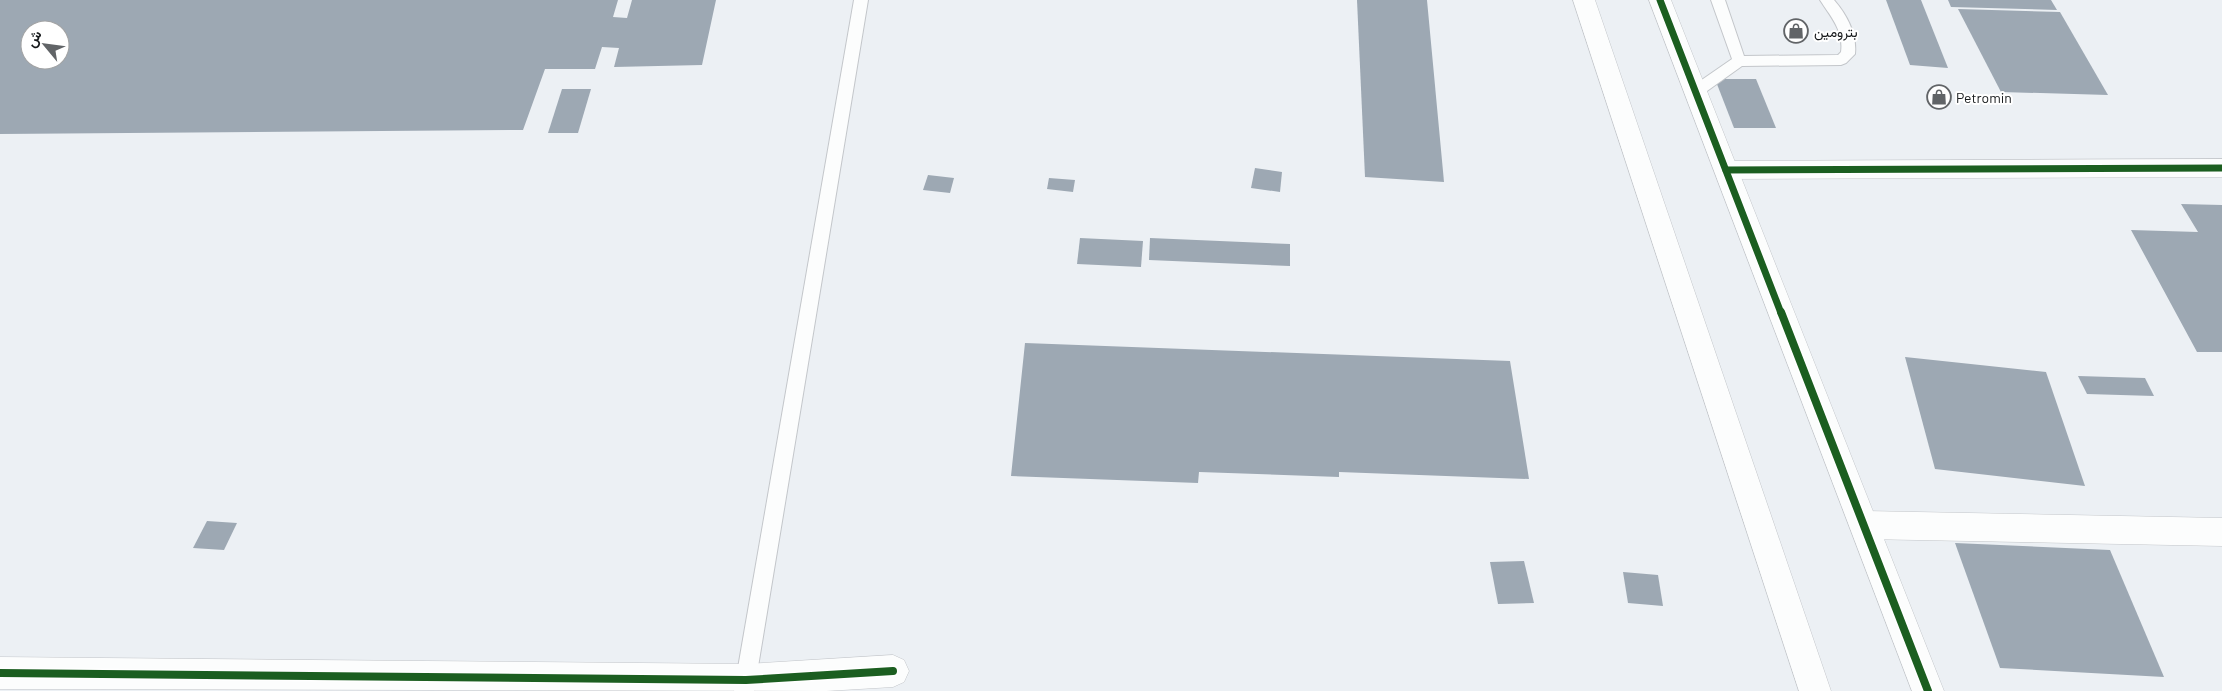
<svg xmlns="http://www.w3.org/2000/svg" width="2222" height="691" font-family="Barlow,Vazirmatn,sans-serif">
	<rect width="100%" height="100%" fill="#ecf0f4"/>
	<!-- building -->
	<g fill="#9da8b3" fill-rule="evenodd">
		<path d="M0 0H618L613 17 627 18 632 0H716L702 65 614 67 619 48 602 47 595 69H545L523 130 0 134ZM30 30H60V60H30Z"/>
		<path d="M1357 0H1427L1444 182 1365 177Z"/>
		<path d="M1886 0H1921L1948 68 1910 65Z"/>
		<path d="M1948 0H2051L2057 10 1951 7Z"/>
		<path d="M1958 9 2060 12 2108 95 2001 92Z"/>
		<path d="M1715 79H1756L1776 128H1734Z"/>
		<path d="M562 89H591L578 133H548Z"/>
		<path d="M1255 168 1282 172 1280 192 1251 188Z"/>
		<path d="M928 175 954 178 950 193 923 190Z"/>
		<path d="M1049 178 1075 180 1073 192 1047 189Z"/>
		<path d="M2181 204 2222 205V352H2197L2131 230 2198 232Z"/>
		<path d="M1080 238 1143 241 1141 267 1077 264Z"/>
		<path d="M1150 238 1290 244V266L1149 260Z"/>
		<path d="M1025 343 1510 361 1529 479 1339 472V477L1199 472 1198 483 1011 476Z"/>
		<path d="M1905 357 2046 372 2085 486 1935 469Z"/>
		<path d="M2078 376 2145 378 2154 396 2087 394Z"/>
		<path d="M207 521 237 523 224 550 193 548Z"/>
		<path d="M1955 543 2110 550 2164 677 2000 668Z"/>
		<path d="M1524 561 1534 603 1498 604 1490 562Z"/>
		<path d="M1623 572 1658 575 1663 606 1628 603Z"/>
	</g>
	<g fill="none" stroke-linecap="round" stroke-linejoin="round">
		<!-- service casing -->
		<g stroke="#c3c6ca" stroke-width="2">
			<g id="service">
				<path d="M854 0H868L754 691H734Z"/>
				<path d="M1711 0H1725L1744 56 1838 55 1841 52C1844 31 1831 17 1820 0H1834C1847 15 1857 34 1855 54L1846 63 1841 65 1742 66 1700 96H1690L1688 92 1690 88 1732 59Z"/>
			</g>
		</g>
		<!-- minor casing -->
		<g stroke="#c3c6ca" stroke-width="1">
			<g id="minor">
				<path d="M2222 159V177L1726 179 1717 177 1714 170 1717 163 1726 161Z"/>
				<path d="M1865 511 2222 518V546L1865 539 1854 535 1850 525 1854 515Z"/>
				<path d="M893 655 904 660 909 671 904 682 893 687 826 691 0 689V657L746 664Z"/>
			</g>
		</g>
		<!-- tertiary casing -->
		<g stroke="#c3c6ca" stroke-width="1">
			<g id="tertiary">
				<path d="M1573 0H1595L1831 691H1799Z"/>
				<path d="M1649 0H1671L1944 691H1912Z"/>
			</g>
		</g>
		<!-- service -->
		<use href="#service" fill="#fcfdfd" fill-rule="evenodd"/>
		<!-- minor -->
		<use href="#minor" fill="#fcfdfd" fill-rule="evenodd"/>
		<!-- tertiary -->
		<use href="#tertiary" fill="#fcfdfd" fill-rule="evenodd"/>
		<!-- cycleway-far1 casing -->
		<g stroke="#fff" stroke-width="9">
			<g id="cycleway-far1">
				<path d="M1660 0 1781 313"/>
				<path d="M1726 170 2222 168"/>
			</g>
		</g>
		<!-- cycleway casing -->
		<g stroke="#fff" stroke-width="11">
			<g id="cycleway">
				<path d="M1781 312 1928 691"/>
				<path d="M0 673 746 680 893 671"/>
			</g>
		</g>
		<!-- cycleway-far1 -->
		<use href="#cycleway-far1" stroke="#1b5e20" stroke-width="7"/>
		<!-- cycleway -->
		<use href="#cycleway" stroke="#1b5e20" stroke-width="8"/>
	</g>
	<!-- icons -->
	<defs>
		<g id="shop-ring" transform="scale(1.25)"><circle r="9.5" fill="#fff" stroke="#616467" stroke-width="1.5"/><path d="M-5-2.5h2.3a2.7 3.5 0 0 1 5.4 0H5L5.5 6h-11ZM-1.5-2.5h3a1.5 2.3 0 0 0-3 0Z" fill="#616467"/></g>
	</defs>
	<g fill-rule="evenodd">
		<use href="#shop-ring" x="1796" y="31"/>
		<use href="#shop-ring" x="1939" y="97"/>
	</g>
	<g text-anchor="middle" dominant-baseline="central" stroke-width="4" stroke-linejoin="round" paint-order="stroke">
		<!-- poi labels -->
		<g font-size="14" fill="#16191b" stroke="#fff" text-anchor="start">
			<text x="1814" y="31">بترومين</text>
			<text x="1956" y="97">Petromin</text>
		</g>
	</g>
	<!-- north arrow -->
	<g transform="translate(45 45) rotate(299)"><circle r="24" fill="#ffffff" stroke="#a2a3a4"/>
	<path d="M0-4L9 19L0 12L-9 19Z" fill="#616467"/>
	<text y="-8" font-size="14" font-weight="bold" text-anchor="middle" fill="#16191b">ش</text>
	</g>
</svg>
